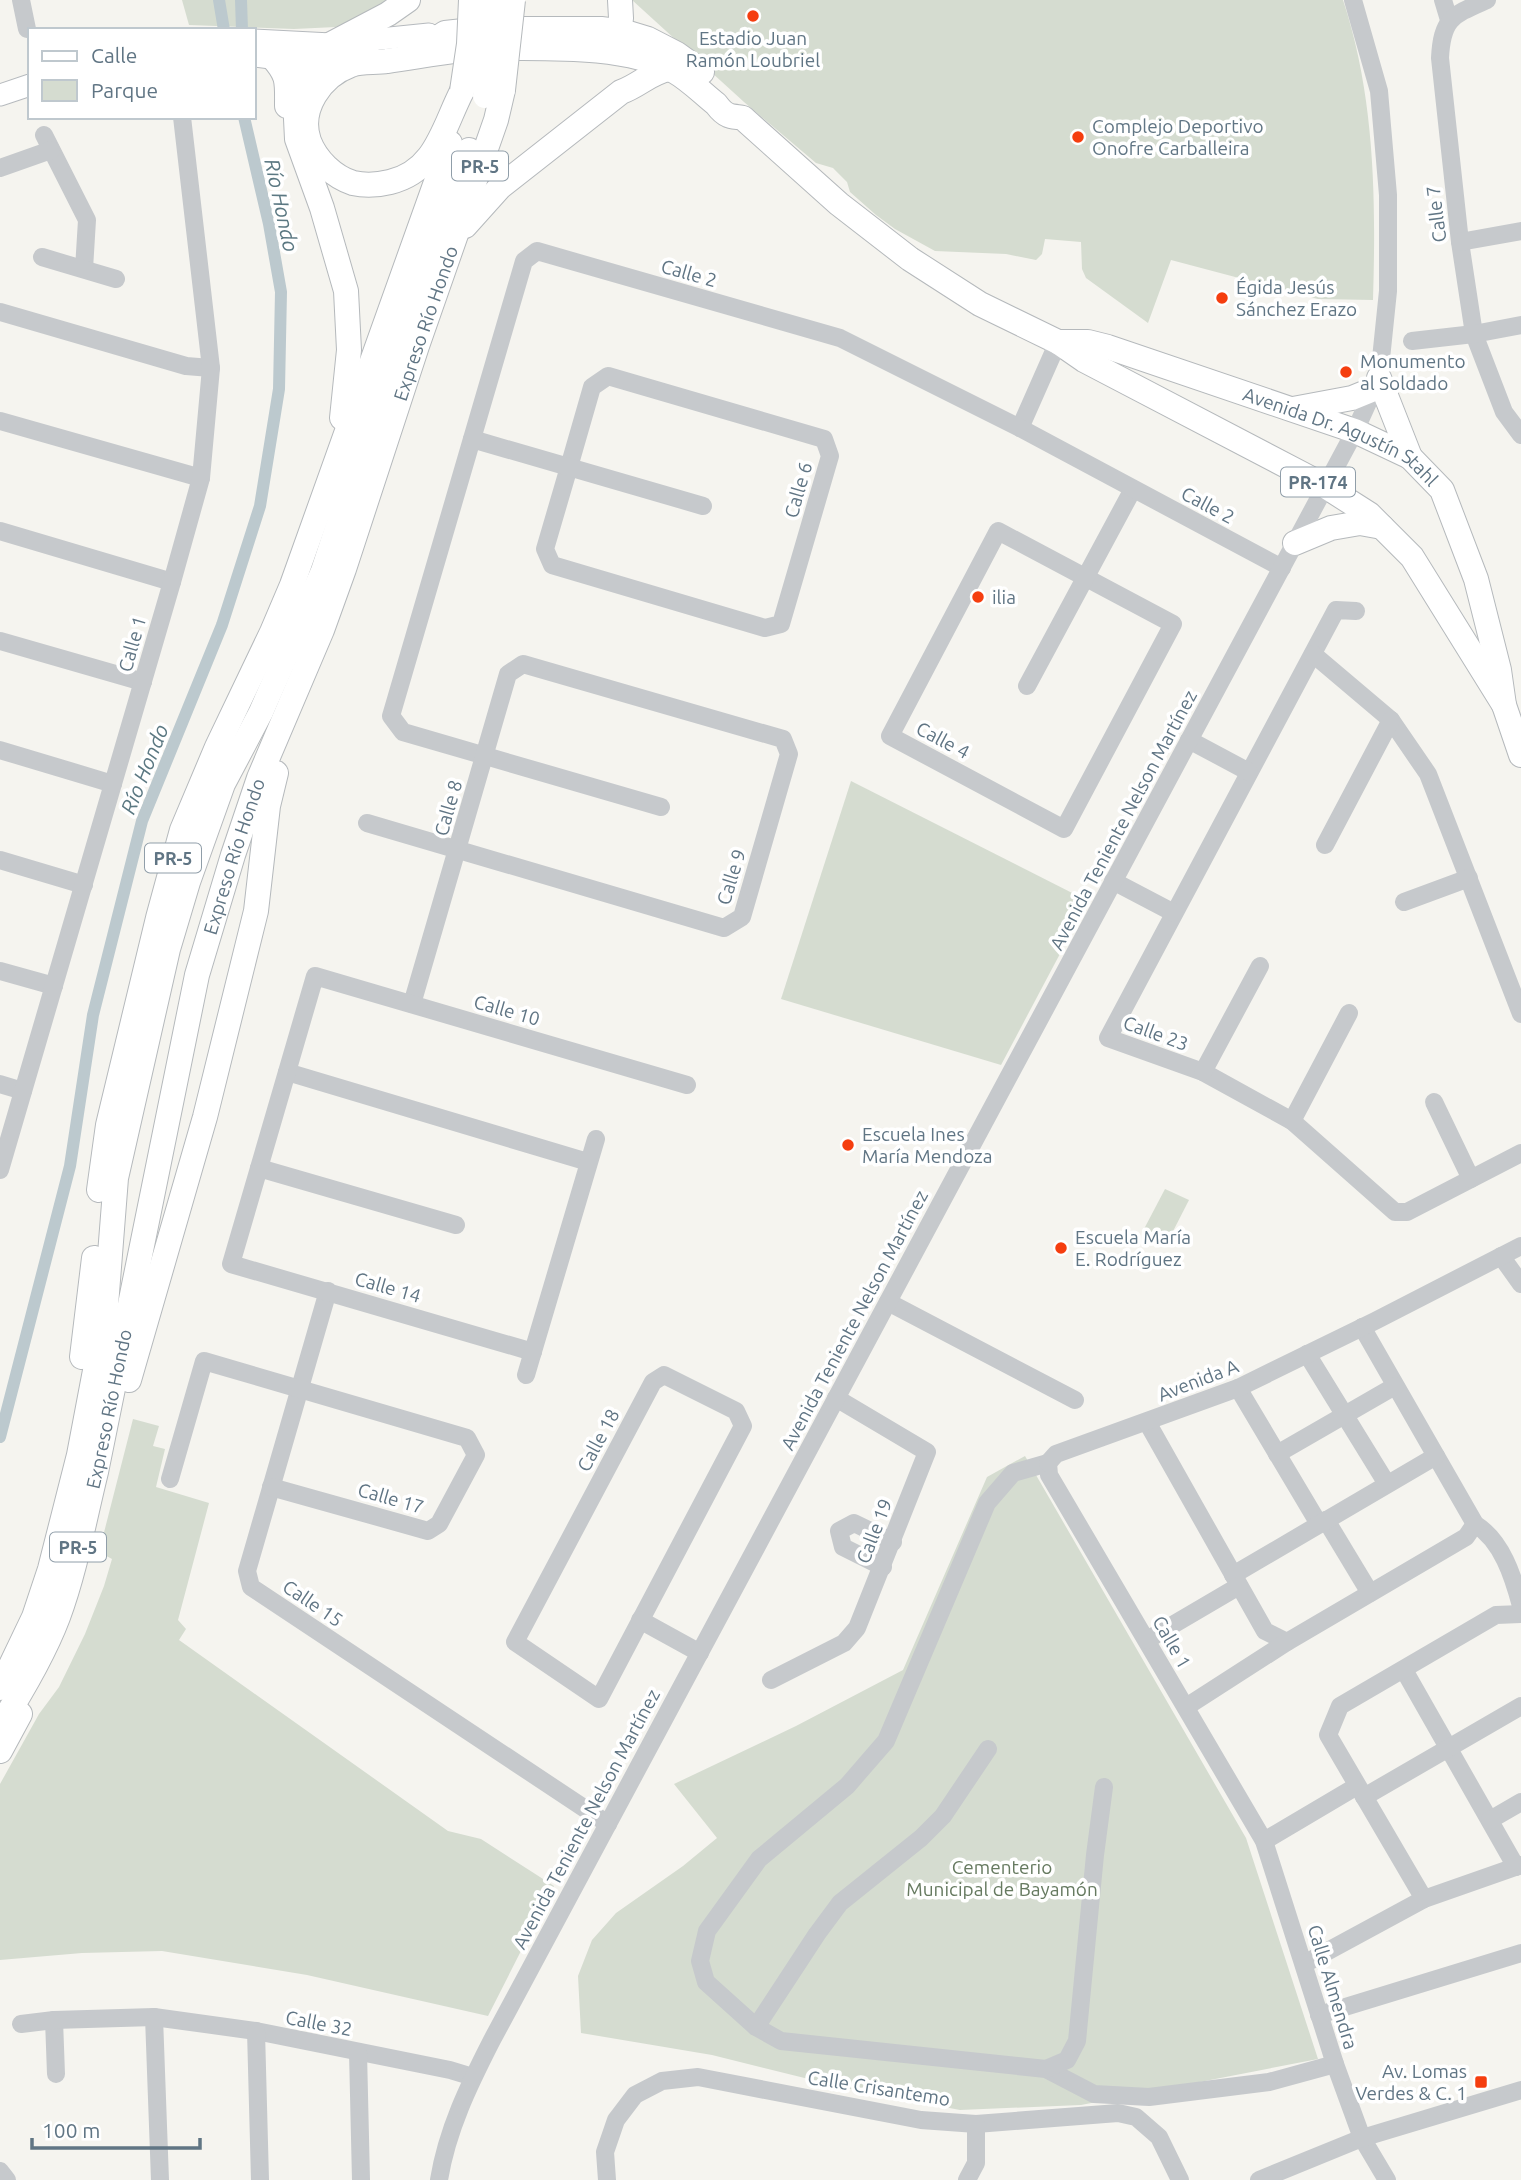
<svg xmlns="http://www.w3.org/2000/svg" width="1521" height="2180" font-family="Ubuntu,sans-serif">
	<rect width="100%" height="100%" fill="#f5f4ef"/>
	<!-- green -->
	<g fill="#d5dcd0">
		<path d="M182 0H389L364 18 336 27 294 29 189 25Z"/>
		<path d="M632 0H1343C1375 97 1376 199 1373 300L1318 299 1171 260 1148 323 1086 278 1082 269 1081 242 1045 239 1042 254 1036 260 1006 254 935 251 895 229 876 215 850 192 847 182 833 168 816 163 744 102Z"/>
		<path d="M851 781 1088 901 1001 1065 781 999Z"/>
		<path d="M1165 1189 1189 1200 1168 1241 1144 1229Z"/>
		<path d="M133 1419 159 1426 153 1446 165 1449 156 1487 209 1503 178 1620 186 1629 179 1640 448 1831 481 1839 554 1886 488 2016 307 1975 162 1951 82 1953 0 1960V1784L39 1714 59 1687 85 1634 104 1586 112 1559 99 1552Z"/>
		<path d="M1025 1456 1246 1838 1318 2059 1081 2105 960 2110 845 2088 712 2055 581 2033 578 1976 592 1940 616 1913 683 1866 717 1838 674 1784 796 1726 903 1670 987 1477Z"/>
	</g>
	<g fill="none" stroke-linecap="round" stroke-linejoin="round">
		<!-- canal -->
		<g stroke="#bcc9ce" stroke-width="12">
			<path d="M219 0 224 30"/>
			<path d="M241 0 242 30"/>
			<path d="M0 1437 70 1166 93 1015 142 821 222 625 260 506 279 389 281 292 269 224 244 117"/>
		</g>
		<!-- major casing -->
		<g stroke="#b6babe" stroke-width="23">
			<g id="major">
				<path d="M254 40 331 44 429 34"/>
				<path d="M254 56 325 65"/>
				<path d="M0 95 30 85"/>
			</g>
		</g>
		<!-- highway casing -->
		<g stroke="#b5b9bc" stroke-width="26">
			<g id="highway">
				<path d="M331 44 388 14 408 0"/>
				<path d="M617 46 621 18 620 0"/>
				<path d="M410 47 430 43 445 33 482 29H601L625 32 648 39 677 54 702 72"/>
				<path d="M273 58C289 76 287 83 287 106"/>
				<path d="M462 91C443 128 436 171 390 182 378 185 366 186 353 183 334 177 316 160 309 141 298 109 321 76 351 65 361 61 376 63 387 61 424 56 460 48 498 48 551 48 628 45 674 71 690 80 702 93 716 104 719 108 723 113 728 115 732 117 739 117 743 118L839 204 910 259 980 304 1058 342 1084 360 1325 486 1369 514 1412 557 1504 705"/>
				<path d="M465 226 500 187 621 92C640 85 649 73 669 69"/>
				<path id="s1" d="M1058 342H1088L1108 347 1355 431 1410 457 1442 490 1476 579 1499 670 1504 705 1521 755"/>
				<path d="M1379 378 1410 457"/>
				<path d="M1293 409 1352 398 1374 389"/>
				<path d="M342 418 349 350 346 291 322 208 297 139 295 99 303 78 315 58 323 55 367 53"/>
				<path d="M1295 543 1331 528 1360 523 1382 527"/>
				<path d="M99 1190 108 1125 158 918 182 830 217 747 272 632 292 585 450 143"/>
				<path d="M82 1357 94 1258"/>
				<path d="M129 1380 205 1117 256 911 268 806 276 773"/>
				<path d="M0 1688 34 1617 50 1569 79 1455 105 1318 116 1178 168 949 188 882 223 784 261 712 323 571 405 323 469 150"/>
				<path id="s2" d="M0 1726C21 1693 44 1654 58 1617 75 1571 84 1521 96 1472L197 975 233 855 259 778 322 630 344 569 417 346 496 120 503 90"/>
				<path d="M0 1751 20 1714"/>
			</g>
		</g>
		<!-- minor -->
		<g stroke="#c6c9cc" stroke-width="18">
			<path d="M21 0 27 29"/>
			<path d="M1443 0 1449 20"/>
			<path d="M1487 0C1453 15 1442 18 1440 58L1460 242 1474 334 1504 412 1521 435"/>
			<path d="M44 135 87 220 84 269"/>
			<path d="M0 168 51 150"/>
			<path d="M1460 242 1521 231"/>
			<path d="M42 257 116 279"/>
			<path d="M0 312 186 366 211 368"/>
			<path d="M1412 341 1474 334 1521 325"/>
			<path d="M608 376 824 439 830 456 781 624 765 628 552 565 545 549 569 467 592 387Z"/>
			<path d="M0 421 201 478"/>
			<path d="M1020 428 1058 342"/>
			<path d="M472 439 703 506"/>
			<path d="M0 531 172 582"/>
			<path d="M998 531 1173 624 1064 829 890 736Z"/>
			<path d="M1356 611 1336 610 1108 1038 1203 1072 1292 1121 1395 1212H1407L1521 1153"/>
			<path d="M0 641 143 682"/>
			<path d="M1313 654 1391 720 1428 774 1521 1014"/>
			<path d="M1027 686 1133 489"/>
			<path d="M1189 740 1249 772"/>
			<path d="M0 750 113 784"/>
			<path d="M661 807 403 732 391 716 524 261 537 251 840 338 1020 428 1282 568"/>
			<path d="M367 823 724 928 742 917 789 754 783 739 523 664 508 674 412 1004"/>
			<path d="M1325 845 1391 720"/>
			<path d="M0 860 84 885"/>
			<path d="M1113 881 1174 913"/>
			<path d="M1404 902 1469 878"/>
			<path d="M0 971 54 986"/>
			<path d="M287 1072 588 1162"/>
			<path d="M1203 1072 1260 966"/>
			<path d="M0 1084 23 1091"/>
			<path d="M1434 1102 1471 1179"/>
			<path d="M1292 1121 1349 1013"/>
			<path d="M259 1168 456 1225"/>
			<path d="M0 1170 172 582 201 478 211 368 182 117"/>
			<path d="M1501 1256 1521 1284"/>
			<path d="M328 1291 247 1571 251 1587 608 1824"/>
			<path d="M888 1302 1075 1400"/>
			<path d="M1362 1327 1475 1524C1502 1541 1513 1576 1521 1606"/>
			<path d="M533 1352 231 1264 315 976 687 1085"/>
			<path d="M1307 1354 1387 1484"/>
			<path d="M526 1375 596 1139"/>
			<path d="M664 1375 736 1411 743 1426 599 1699 515 1642 653 1382Z"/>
			<path d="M1238 1388 1319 1524"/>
			<path d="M1147 1422 1265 1631 1287 1642"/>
			<path d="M1277 1454 1395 1386"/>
			<path d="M1048 1463 1013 1473 987 1503 886 1741 847 1786 759 1859 707 1931 700 1961 706 1982 756 2027 781 2041 1046 2069 1094 2094 1149 2097 1269 2082 1335 2064"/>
			<path d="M1048 1463 1049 1475 1264 1841 1335 2064 1362 2138 1387 2180"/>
			<path d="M1048 1463 1056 1454 1238 1388 1375 1321 1521 1246"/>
			<path d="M170 1479 204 1361 467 1438 476 1455 439 1524 428 1531 271 1487"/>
			<path d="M1326 1520 1370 1593"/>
			<path d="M883 1567 843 1547 839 1531 854 1523 893 1542"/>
			<path d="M1233 1575 1436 1456"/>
			<path d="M640 1620 700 1653"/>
			<path d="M1147 1640 1239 1586"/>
			<path d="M1404 1670 1516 1867"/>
			<path d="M771 1680 844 1643 857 1628 927 1452 836 1398"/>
			<path d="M1186 1707 1287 1642 1466 1537 1475 1524"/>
			<path d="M1364 1797 1521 1706"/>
			<path d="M1490 1820 1521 1802"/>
			<path d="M1264 1841 1357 1786"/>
			<path d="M1424 1899 1328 1735 1340 1706 1496 1615 1521 1614"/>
			<path d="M1304 1964 1424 1899 1521 1865"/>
			<path d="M1319 2015 1521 1953"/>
			<path d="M154 2017 160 2180"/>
			<path d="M54 2020 56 2074"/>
			<path d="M21 2024 54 2020 154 2017 256 2031 450 2070 473 2077"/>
			<path d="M756 2027 817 1934 840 1903 921 1838 943 1816 988 1749"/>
			<path d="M256 2031 260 2180"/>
			<path d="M358 2052 361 2180"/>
			<path d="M1046 2069 1067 2060 1077 2041 1095 1855 1104 1787"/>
			<path d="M0 2171 7 2180"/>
			<path d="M439 2180C447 2130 469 2085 492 2040L1355 431 1379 378 1388 291V195L1379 91 1353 0"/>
			<path d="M607 2180 605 2152 616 2120 635 2095 662 2081 698 2077 921 2120 976 2124 1118 2113 1136 2117 1159 2137 1180 2180"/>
			<path d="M967 2180 976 2163V2124"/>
			<path d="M1259 2180 1362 2138 1521 2090"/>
		</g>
		<!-- major -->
		<use href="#major" stroke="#fff" stroke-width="21"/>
		<!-- highway -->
		<use href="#highway" stroke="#fff" stroke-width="24"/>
		<!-- highway-bridge casing -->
		<g stroke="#b5b9bc" stroke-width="26" stroke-linecap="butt">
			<g id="highway-bridge">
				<path d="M503 90 513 0"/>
				<path d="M462 91 469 44 471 0"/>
				<path d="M485 96 492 0"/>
			</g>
		</g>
		<!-- highway-bridge -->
		<use href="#highway-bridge" stroke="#fff" stroke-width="24"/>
	</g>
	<!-- markers -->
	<g fill="#f53e0f" stroke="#fff" stroke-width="2.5">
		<circle cx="753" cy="16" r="7"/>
		<circle cx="1078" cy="137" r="7"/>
		<circle cx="1222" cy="298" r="7"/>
		<circle cx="1346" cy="372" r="7"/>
		<circle cx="978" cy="597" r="7"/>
		<circle cx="848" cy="1145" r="7"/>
		<circle cx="1061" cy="1248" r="7"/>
		<rect x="1474" y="2075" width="14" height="14" rx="3.5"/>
	</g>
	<g text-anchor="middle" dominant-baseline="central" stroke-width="7" stroke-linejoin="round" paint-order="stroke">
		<!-- shield labels -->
		<g fill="#fff" stroke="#909ea9" stroke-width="2">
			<rect x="452" y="151.5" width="56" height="29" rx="5"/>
			<rect x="1281" y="467.5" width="74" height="29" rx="5"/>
			<rect x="145" y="843.5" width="56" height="29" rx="5"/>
			<rect x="50" y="1532.5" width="56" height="29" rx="5"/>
		</g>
		<g font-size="18" font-weight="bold" fill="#607584">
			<text x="480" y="166">PR-5</text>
			<text x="1318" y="482">PR-174</text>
			<text x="173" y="858">PR-5</text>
			<text x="78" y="1547">PR-5</text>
		</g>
		<!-- poi labels -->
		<g font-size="19" fill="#607584" stroke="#fff" text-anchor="start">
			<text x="753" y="38" text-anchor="middle">Estadio Juan<tspan x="753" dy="22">Ramón Loubriel</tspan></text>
			<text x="1092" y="126">Complejo Deportivo<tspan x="1092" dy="22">Onofre Carballeira</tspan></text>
			<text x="1236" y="287">Égida Jesús<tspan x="1236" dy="22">Sánchez Erazo</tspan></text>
			<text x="1360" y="361">Monumento<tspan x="1360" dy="22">al Soldado</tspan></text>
			<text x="992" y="597">ilia</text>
			<text x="862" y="1134">Escuela Ines<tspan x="862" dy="22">María Mendoza</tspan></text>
			<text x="1075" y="1237">Escuela María<tspan x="1075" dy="22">E. Rodríguez</tspan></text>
			<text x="1467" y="2071" text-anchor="end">Av. Lomas<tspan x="1467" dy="22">Verdes &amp; C. 1</tspan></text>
		</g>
		<!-- street labels -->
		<g font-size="19" fill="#607584" stroke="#fff">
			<text transform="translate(1436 214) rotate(-97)">Calle 7</text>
			<text transform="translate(689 273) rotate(16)">Calle 2</text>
			<text stroke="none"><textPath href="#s2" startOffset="1472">Expreso Río Hondo</textPath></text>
			<text stroke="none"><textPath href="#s1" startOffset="301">Avenida Dr. Agustín Stahl</textPath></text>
			<text transform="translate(798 490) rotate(-74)">Calle 6</text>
			<text transform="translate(1208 505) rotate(28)">Calle 2</text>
			<text transform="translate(132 644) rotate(-74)">Calle 1</text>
			<text transform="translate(943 740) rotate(28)">Calle 4</text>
			<text transform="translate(448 808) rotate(-74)">Calle 8</text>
			<text transform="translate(1123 820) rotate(-62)">Avenida Teniente Nelson Martínez</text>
			<text stroke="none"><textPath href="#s2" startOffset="905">Expreso Río Hondo</textPath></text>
			<text transform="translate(731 877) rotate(-73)">Calle 9</text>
			<text transform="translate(507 1010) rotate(16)">Calle 10</text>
			<text transform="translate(1156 1033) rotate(20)">Calle 23</text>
			<text transform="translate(388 1287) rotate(16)">Calle 14</text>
			<text transform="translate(854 1320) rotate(-62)">Avenida Teniente Nelson Martínez</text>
			<text transform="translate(1198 1380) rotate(-21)">Avenida A</text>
			<text stroke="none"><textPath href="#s2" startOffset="338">Expreso Río Hondo</textPath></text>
			<text transform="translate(598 1440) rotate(-62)">Calle 18</text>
			<text transform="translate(391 1498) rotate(16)">Calle 17</text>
			<text transform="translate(874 1531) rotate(-69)">Calle 19</text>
			<text transform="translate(313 1603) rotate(34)">Calle 15</text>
			<text transform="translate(1172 1642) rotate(60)">Calle 1</text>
			<text transform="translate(586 1819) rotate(-62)">Avenida Teniente Nelson Martínez</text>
			<text transform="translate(1333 1987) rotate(73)">Calle Almendra</text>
			<text transform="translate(319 2023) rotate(11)">Calle 32</text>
			<text transform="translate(879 2088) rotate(9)">Calle Crisantemo</text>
		</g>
		<!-- park labels -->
		<g font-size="19" fill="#667a60" stroke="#fff">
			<text x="1002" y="1867">Cementerio<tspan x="1002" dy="22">Municipal de Bayamón</tspan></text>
		</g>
		<!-- water labels -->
		<g font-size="21" font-style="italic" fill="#5b7882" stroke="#fff">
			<text transform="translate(282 205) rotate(78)">Río Hondo</text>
			<text transform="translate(144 769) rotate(-68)">Río Hondo</text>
		</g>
	</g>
	<!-- legend -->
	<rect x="28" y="28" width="228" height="91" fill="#ffffff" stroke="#bfc8ce" stroke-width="2"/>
	<rect x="42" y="51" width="35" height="10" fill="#ffffff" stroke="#bfc8ce" stroke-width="2"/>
	<text x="91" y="63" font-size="21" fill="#607584">Calle</text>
	<rect x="42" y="80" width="35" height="21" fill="#d5dcd0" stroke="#bfc8ce" stroke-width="2"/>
	<text x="91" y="98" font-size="21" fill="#607584">Parque</text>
	<!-- scale -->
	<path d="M32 2138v10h168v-10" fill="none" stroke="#607584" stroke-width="3.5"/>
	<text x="42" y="2138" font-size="21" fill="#607584" stroke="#ffffff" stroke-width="5" paint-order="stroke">100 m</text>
</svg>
